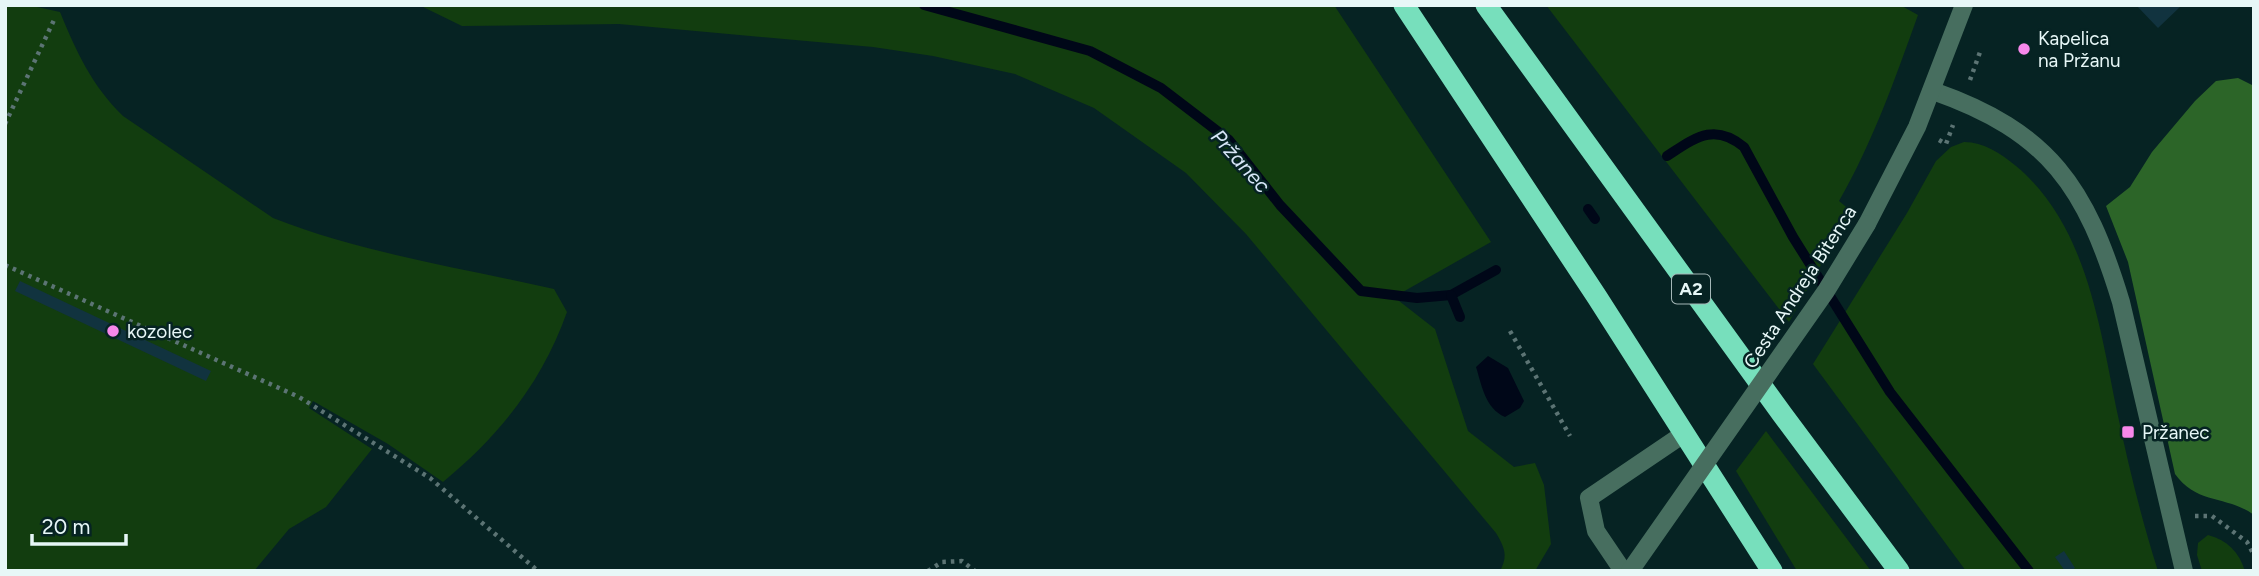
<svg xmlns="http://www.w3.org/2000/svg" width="2259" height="576" font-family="Figtree,sans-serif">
	<rect width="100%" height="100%" fill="#062323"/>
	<!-- green -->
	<g fill="#123d0f">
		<path d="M5 5H28L60 12C76 51 92 86 123 116L273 218C362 253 461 268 554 289L567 312C542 382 500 435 443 482L388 444 313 401 309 408 372 449 326 507 289 529 254 571H5Z"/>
		<path d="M419 5H1334L1491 242 1394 297 1435 329 1468 431 1514 467 1535 463 1544 485 1551 544 1535 571H1500C1508 556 1505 548 1496 533L1246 234 1186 173 1094 108 1015 74 933 56 873 47 619 24 462 26Z"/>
		<path d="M1546 5H1900L1918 15C1895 79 1873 142 1839 201L1851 211 1789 322Z"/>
		<path d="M1964 142C1984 142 2000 153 2016 166 2088 226 2100 330 2118 416 2129 468 2142 521 2158 571H1966L1813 364 1907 213 1936 161 1951 147Z"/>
		<path d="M1766 431 1871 571H1797L1736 471Z"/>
		<path d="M2208 535C2227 540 2239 552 2245 571H2202L2197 555 2198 543Z"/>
	</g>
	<!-- forest -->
	<path fill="#2c6528" d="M2238 78 2254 86V515C2227 495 2197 505 2175 474L2128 262 2106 206 2130 187 2152 152 2195 101 2216 81Z"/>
	<!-- water -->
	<path fill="#000718" d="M1488 356 1508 368 1524 401 1520 408 1505 417C1485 408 1482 386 1476 367Z"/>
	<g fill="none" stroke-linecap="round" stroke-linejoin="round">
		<!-- stream -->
		<g stroke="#000718" stroke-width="10">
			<path d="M924 5 1090 51 1161 88 1229 140 1280 205 1361 291 1417 298 1451 295 1496 270"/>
			<path d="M1667 156C1695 138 1714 122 1744 147L1793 237 1890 392 2029 571"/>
			<path d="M1588 209 1595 219"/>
			<path d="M1451 295 1460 317"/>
		</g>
	</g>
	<!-- building -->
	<g fill="#11333f">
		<path d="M2136 5H2182L2158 28Z"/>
		<path d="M20 281 211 371 206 381 15 291Z"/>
		<path d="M2064 551 2075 568 2071 571H2065L2055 557Z"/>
	</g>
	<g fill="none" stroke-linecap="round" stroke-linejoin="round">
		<!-- path -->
		<g stroke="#5c7474" stroke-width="4.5" stroke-dasharray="3.5 5" stroke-linecap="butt">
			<path d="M1970 80 1980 52"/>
			<path d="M5 124 54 20"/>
			<path d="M1939 140 1946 144 1953 125"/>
			<path d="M5 265 299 397 430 478 538 571"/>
			<path d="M1510 331 1570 436"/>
			<path d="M2195 516H2212L2247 542 2254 555"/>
			<path d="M928 571 942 562 962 561 975 571"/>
		</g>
		<!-- minor -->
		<g stroke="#476e5f" stroke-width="18">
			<path d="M1933 91C2050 132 2086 187 2121 302L2184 571"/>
			<path d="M1867 224 1917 127 1964 5"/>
			<path d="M1623 571 1596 531 1589 498 1685 433"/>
		</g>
		<!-- highway -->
		<g stroke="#77dfbc" stroke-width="21">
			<path d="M1404 5 1597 297 1772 571"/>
			<path d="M1486 5 1782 414 1899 571"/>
		</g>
		<!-- minor-bridge -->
		<path stroke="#476e5f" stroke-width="18" d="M1630 571 1826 291 1867 224"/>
	</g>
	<!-- markers -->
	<g fill="#f788eb" stroke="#062323" stroke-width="2.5">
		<circle cx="2024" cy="49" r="7"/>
		<circle cx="113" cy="331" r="7"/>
		<rect x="2121" y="425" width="14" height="14" rx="3.5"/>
	</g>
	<g text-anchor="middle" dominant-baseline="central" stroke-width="5" stroke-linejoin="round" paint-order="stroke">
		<!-- shield labels -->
		<rect fill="#062323" stroke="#a4b7b7" stroke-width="2" x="1672" y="274.5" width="38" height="29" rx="5"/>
		<g font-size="18" font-weight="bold" fill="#e7f7f7">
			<text x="1691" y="289">A2</text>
		</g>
		<!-- poi labels -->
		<g font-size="19" fill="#e7f7f7" stroke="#062323" text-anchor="start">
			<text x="2038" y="38">Kapelica<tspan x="2038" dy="22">na Pržanu</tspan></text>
			<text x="127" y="331">kozolec</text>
			<text x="2142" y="432">Pržanec</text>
		</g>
		<!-- street labels -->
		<g font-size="19" fill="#e7f7f7" stroke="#062323">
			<text transform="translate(1800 287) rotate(-57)">Cesta Andreja Bitenca</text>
		</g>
		<!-- water labels -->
		<g font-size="21" font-style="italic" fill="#d7e6f7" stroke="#062323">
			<text transform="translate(1241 161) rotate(48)">Pržanec</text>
		</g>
	</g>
	<!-- border -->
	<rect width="2259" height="576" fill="none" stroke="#e7f7f7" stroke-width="14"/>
	<!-- scale -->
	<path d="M32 534v10h94v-10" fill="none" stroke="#e7f7f7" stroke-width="3.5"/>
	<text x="42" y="534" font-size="21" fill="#e7f7f7" stroke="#062323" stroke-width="5" paint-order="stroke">20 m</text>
</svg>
